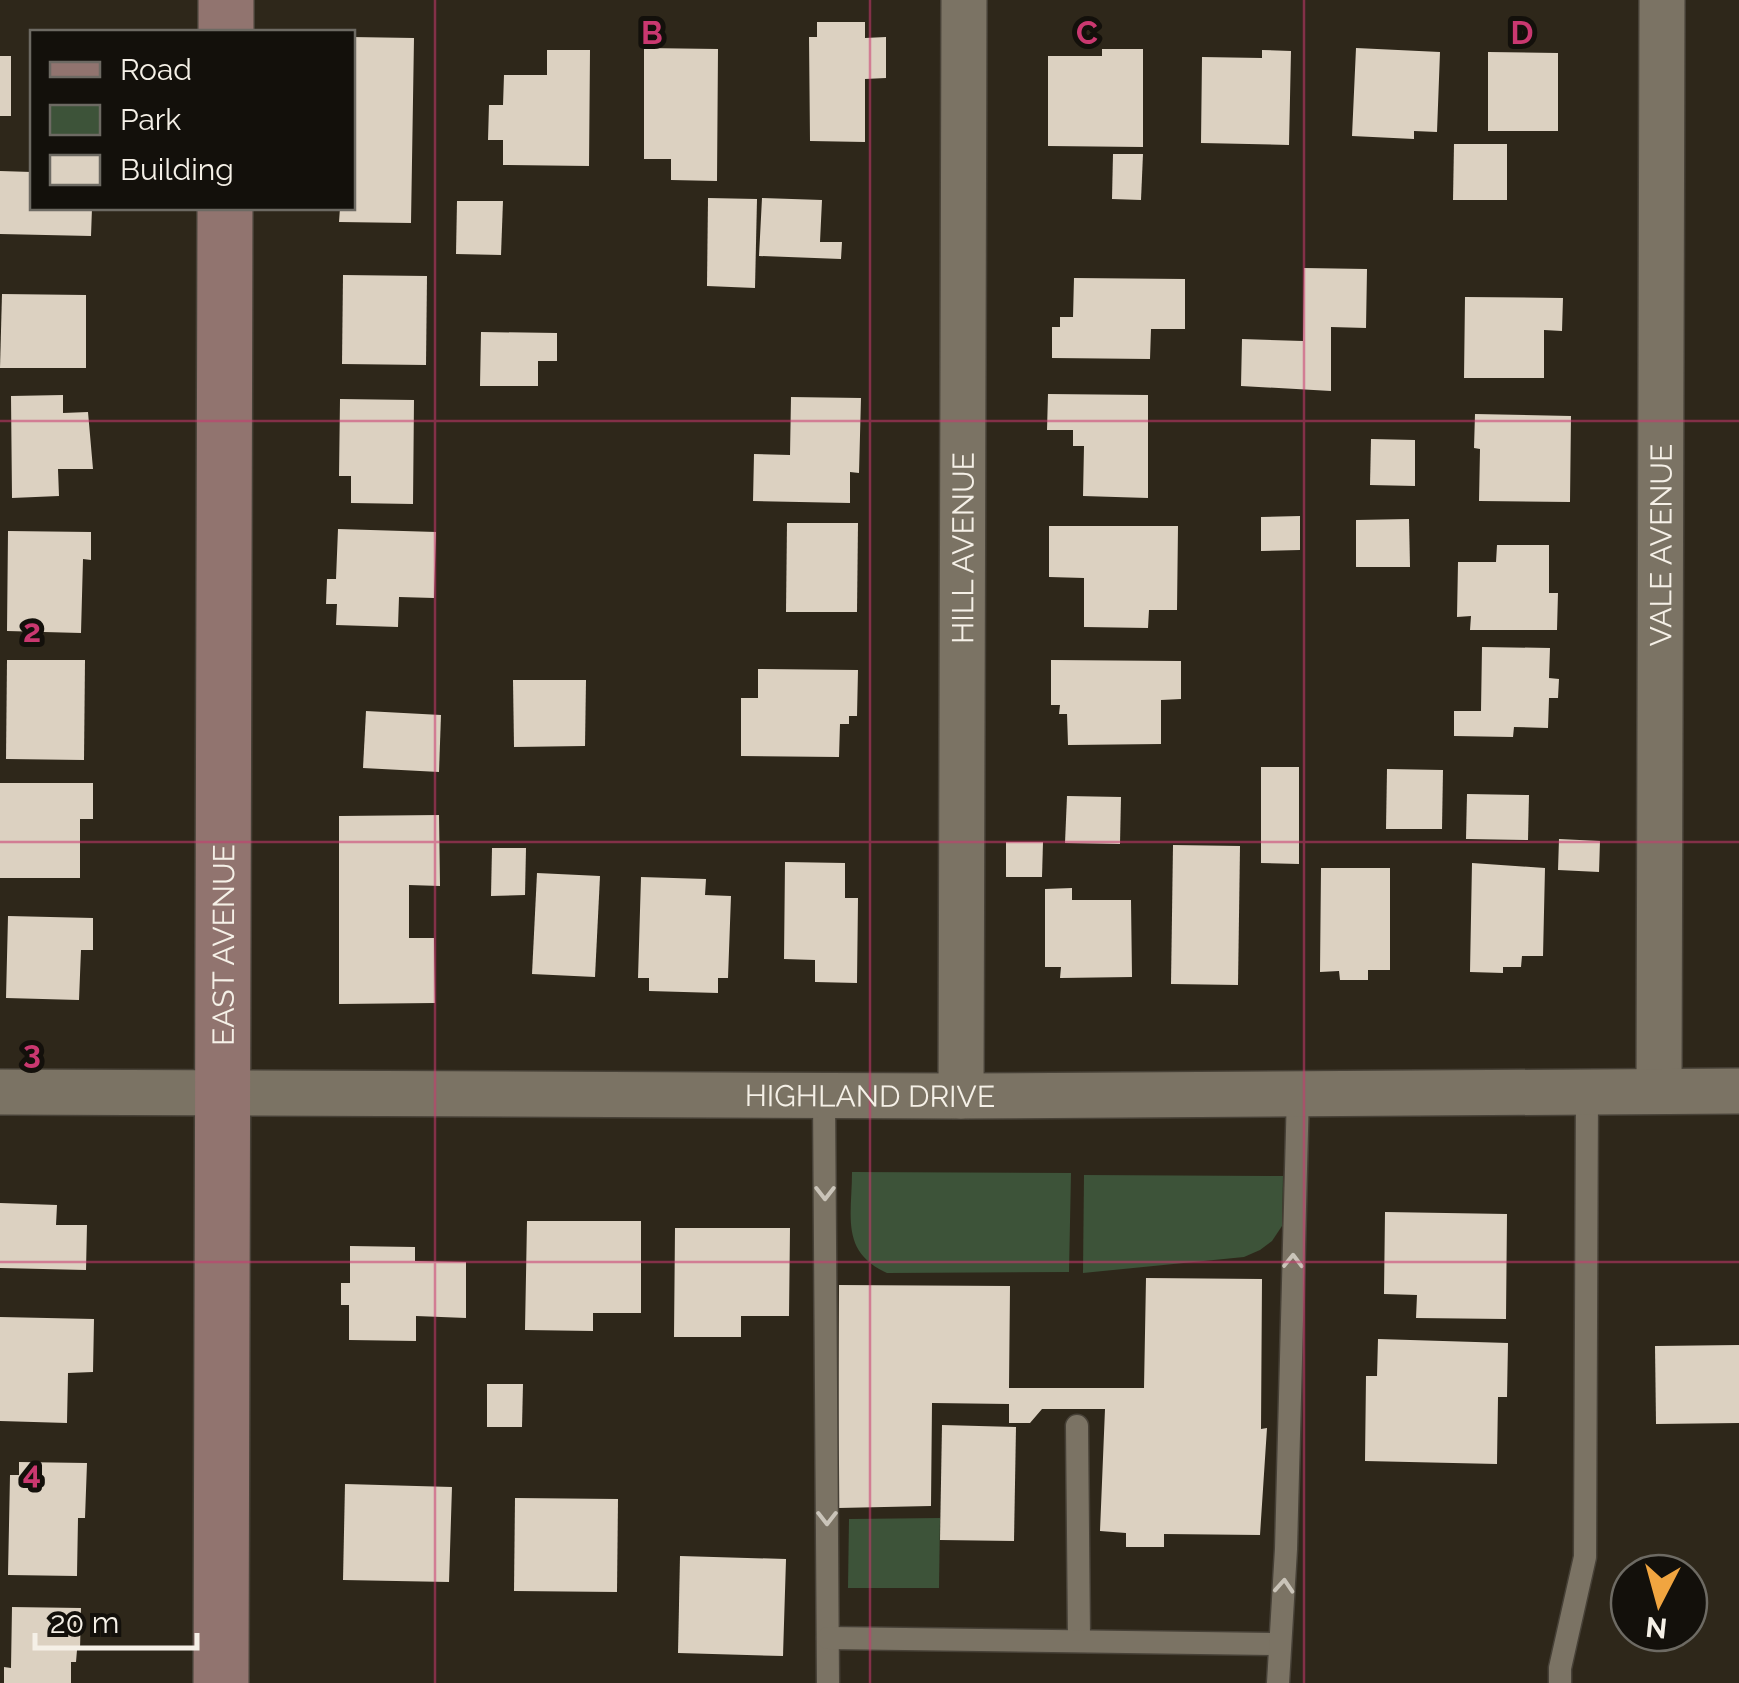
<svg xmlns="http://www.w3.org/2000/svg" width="1739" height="1683" font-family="Raleway,sans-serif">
	<rect width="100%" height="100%" fill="#2e271a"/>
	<!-- green -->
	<g fill="#3d5339">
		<path d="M852 1172 1071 1173 1069 1272 887 1273C840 1252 852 1216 852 1172Z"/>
		<path d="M1084 1175 1283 1176 1282 1226 1272 1241 1260 1250 1244 1257 1083 1273Z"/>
		<path d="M940 1518 939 1588H848L849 1519Z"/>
	</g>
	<!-- building -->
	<g fill="#dcd1c1">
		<path d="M817 22H865V38L886 37V78L865 79V142L810 141 809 37H817Z"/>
		<path d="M352 37 414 38 411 223 339 222 340 208H352Z"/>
		<path d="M644 48 718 49 717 181 671 180V159H644Z"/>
		<path d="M1356 48 1440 52 1437 132 1414 131V139L1352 136Z"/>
		<path d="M1102 49H1143V147L1048 146V56H1102Z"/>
		<path d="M547 50H590L589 166 503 165V140H488L489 105H503L504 75H547Z"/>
		<path d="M1262 50 1291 51 1289 145 1201 143 1202 57 1262 58Z"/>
		<path d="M1488 52 1558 53V131H1488Z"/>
		<rect x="0" y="56" width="11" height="60"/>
		<path d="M1454 144H1507V200H1453Z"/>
		<path d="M1113 154H1143L1141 200 1112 199Z"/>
		<path d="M0 171 32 172V208H92L91 236 0 234Z"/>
		<path d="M708 198 757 199 755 288 707 286Z"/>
		<path d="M762 198 822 200 820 242H842L841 259 759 256Z"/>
		<path d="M457 201H503L501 255 456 254Z"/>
		<path d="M1304 268 1367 269 1366 328 1331 327V391L1241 386 1242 339 1303 341Z"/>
		<path d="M343 275 427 276 426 365 342 364Z"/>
		<path d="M1074 278 1185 279V329H1151L1150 359 1052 358V327H1060V317H1073Z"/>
		<path d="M2 294 86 295V368H0Z"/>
		<path d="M1465 297 1563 298 1562 331 1544 330V378H1464Z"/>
		<path d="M481 332 557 333V361H538V386H480Z"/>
		<path d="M1048 394 1148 395V498L1083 496 1084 446H1073V430H1047Z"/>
		<path d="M63 395V413L88 412 93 469H58L59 496 12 498 11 396Z"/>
		<path d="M791 397 861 398 859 473 850 472V503L753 501 754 454 790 455Z"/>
		<path d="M340 399 414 400 413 504 351 503V476H339Z"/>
		<path d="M1475 414 1571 416 1570 502 1479 501 1480 449 1474 448Z"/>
		<path d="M1371 439 1415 440V486L1370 485Z"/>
		<path d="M1300 516V550L1261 551V517Z"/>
		<path d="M1409 519 1410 567H1356V520Z"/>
		<path d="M787 523H858L857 612H786Z"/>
		<path d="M1049 526H1178L1177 610H1149L1148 628 1084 627V578L1049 577Z"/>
		<path d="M338 529 436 532 434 598 399 597 398 627 336 625 337 604H326L327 579H336Z"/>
		<path d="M8 531 91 532V560L83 559 81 633 7 631Z"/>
		<path d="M1497 545H1549V593H1558L1557 630H1470L1471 616 1457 617 1458 562H1496Z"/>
		<path d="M1482 647 1550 648 1549 678 1559 679 1558 698H1549L1548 728 1514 727 1513 737 1454 736V711H1481Z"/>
		<path d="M7 660H85L84 760 6 759Z"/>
		<path d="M1051 660 1181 661V699L1161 700V744L1068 745 1067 714H1059L1060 705H1051Z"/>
		<path d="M758 669 858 670 857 716H849V724H840L839 757 741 756V698H758Z"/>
		<path d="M513 680H586L585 746 514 747Z"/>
		<path d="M366 711 441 715 439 772 363 768Z"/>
		<path d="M1261 767H1299V864L1261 863Z"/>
		<path d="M1387 769 1443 770 1442 829H1386Z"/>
		<path d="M0 783H93V819H80V878H0Z"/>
		<path d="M1467 794 1529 795 1528 840 1466 839Z"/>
		<path d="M1067 796 1121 797 1120 844 1065 843Z"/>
		<path d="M439 815 440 886 409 885V938H434L435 1003 339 1004V816Z"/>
		<path d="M1559 839 1600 841 1599 872 1558 870Z"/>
		<path d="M1006 842H1043L1042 877H1006Z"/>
		<path d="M1173 845 1240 846 1238 985 1171 984Z"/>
		<path d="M492 848H526L525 895 491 896Z"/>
		<path d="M785 862 845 863V898H858L857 983 815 982V960L784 959Z"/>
		<path d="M1472 863 1545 868 1543 956H1522L1521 967H1503V973L1470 972Z"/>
		<path d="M1321 868H1390V970H1368V980H1340L1339 971 1320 972Z"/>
		<path d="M537 873 600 876 595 977 532 974Z"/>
		<path d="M641 877 706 879 705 895 731 896 728 978H718V993L649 991V978H638Z"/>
		<path d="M1072 888V900H1131L1132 977 1060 978 1061 967H1045V889Z"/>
		<path d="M8 916 93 918V950H81L79 1000 6 998Z"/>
		<path d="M0 1203 57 1205 56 1225H87L86 1270 0 1268Z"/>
		<path d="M1385 1212 1507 1214 1506 1319 1416 1318 1417 1295 1384 1294Z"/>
		<path d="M527 1221H641V1313H593V1331L525 1330Z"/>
		<path d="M675 1228H790L789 1316H741V1337H674Z"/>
		<path d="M350 1246 415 1247V1261L466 1262V1318L416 1316V1341L349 1340V1305H341V1283H350Z"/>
		<path d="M1146 1278 1262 1279 1261 1429 1267 1428 1260 1535 1164 1534V1547H1126V1533L1100 1531 1105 1409H1042L1030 1423H1009V1404L932 1403 931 1506 838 1508 839 1285 1010 1286 1009 1388H1144Z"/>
		<path d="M0 1317 94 1319 93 1372 68 1373 67 1423 0 1421Z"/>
		<path d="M1378 1339 1508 1343 1507 1397H1498L1497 1464 1365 1461 1366 1376H1377Z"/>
		<path d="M1739 1345V1423L1656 1424 1655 1346Z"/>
		<path d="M487 1384H523L522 1427H487Z"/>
		<path d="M942 1425 1016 1427 1014 1541 940 1540Z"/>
		<path d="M19 1462 87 1463 85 1518H78L77 1576 8 1575 10 1475H19Z"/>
		<path d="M345 1484 452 1487 449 1582 343 1580Z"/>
		<path d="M515 1498 618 1499 617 1592 514 1591Z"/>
		<path d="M680 1556 786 1559 783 1656 678 1653Z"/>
		<path d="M12 1607 81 1608 80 1649 77 1650 76 1662H71V1683H4V1667L11 1668Z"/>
	</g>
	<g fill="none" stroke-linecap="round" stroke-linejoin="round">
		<!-- lane casing -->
		<g stroke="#474137" stroke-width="25">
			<g id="lane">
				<path d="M824 1096 828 1683"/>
				<path d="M1077 1426 1079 1639"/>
				<path d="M828 1638 1279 1644"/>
				<path d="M1278 1683 1286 1549 1298 1093"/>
				<path d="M1560 1683V1668L1585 1557 1587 1091"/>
			</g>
		</g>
		<!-- street casing -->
		<g stroke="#474137" stroke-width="48">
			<g id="street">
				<path id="s1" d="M1659 1090 1662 0"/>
				<path id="s2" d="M0 1092 961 1096 1739 1091"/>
				<path id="s3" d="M961 1096 964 0"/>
			</g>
		</g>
		<!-- secondary casing -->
		<g stroke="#474137" stroke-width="58">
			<g id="secondary">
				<path d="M226 32V0"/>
				<path id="s4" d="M221 1683 225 208"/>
			</g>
		</g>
		<!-- lane -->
		<use href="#lane" stroke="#7b7364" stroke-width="22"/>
		<!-- street -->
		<use href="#street" stroke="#7b7364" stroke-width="45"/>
		<!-- secondary -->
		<use href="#secondary" stroke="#91746f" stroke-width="55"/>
	</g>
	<!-- one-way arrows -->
	<defs><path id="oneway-chevron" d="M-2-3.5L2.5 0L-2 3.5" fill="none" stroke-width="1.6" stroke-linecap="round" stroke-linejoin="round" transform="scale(2.5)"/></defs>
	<g stroke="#cac4b9">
		<use href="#oneway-chevron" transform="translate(825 1193) rotate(90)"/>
		<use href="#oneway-chevron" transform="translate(1293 1261) rotate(-89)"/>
		<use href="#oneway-chevron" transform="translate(827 1518) rotate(90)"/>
		<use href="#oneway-chevron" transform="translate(1284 1586) rotate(-86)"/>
	</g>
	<!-- grid -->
	<path fill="none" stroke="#ca3870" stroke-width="2.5" stroke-opacity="0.55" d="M435 0V1683M870 0V1683M1304 0V1683M0 421H1739M0 842H1739M0 1262H1739"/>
	<g text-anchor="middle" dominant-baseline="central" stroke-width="10" stroke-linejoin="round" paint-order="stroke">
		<!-- street labels -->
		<g font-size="30" fill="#f5f0e7" stroke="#13100b">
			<text stroke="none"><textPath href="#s1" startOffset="545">VALE AVENUE</textPath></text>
			<text stroke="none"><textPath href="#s3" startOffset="548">HILL AVENUE</textPath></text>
			<text stroke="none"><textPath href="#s4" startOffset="738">EAST AVENUE</textPath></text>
			<text stroke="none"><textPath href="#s2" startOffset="870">HIGHLAND DRIVE</textPath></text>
		</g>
	</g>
	<g font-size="32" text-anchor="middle" font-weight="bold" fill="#ca3870" stroke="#13100b" stroke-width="10" stroke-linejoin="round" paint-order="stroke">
		<text x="652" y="44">B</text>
		<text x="1087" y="44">C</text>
		<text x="1522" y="44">D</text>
		<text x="32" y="642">2</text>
		<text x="32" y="1063">3</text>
		<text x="32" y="1484">4</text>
	</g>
	<!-- legend -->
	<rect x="30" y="30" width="325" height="180" fill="#13100b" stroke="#6d6a63" stroke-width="2.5"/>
	<rect x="50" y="62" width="50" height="15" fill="#91746f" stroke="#6d6a63" stroke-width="2.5"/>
	<text x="120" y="80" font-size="30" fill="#f5f0e7">Road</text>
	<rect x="50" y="105" width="50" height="30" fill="#3d5339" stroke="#6d6a63" stroke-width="2.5"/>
	<text x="120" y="130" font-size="30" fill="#f5f0e7">Park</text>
	<rect x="50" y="155" width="50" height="30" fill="#dcd1c1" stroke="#6d6a63" stroke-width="2.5"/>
	<text x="120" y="180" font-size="30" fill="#f5f0e7">Building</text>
	<!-- north arrow -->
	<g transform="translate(1659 1603) rotate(186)"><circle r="48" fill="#13100b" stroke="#6d6a63" stroke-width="2.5"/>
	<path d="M0-8L18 38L0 25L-18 38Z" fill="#f1a540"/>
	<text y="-15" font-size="28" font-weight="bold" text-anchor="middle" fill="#f5f0e7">N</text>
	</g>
	<!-- scale -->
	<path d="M35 1633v15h162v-15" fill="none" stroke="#f5f0e7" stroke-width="5"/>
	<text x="50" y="1633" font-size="30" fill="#f5f0e7" stroke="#13100b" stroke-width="8" paint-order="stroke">20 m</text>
</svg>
